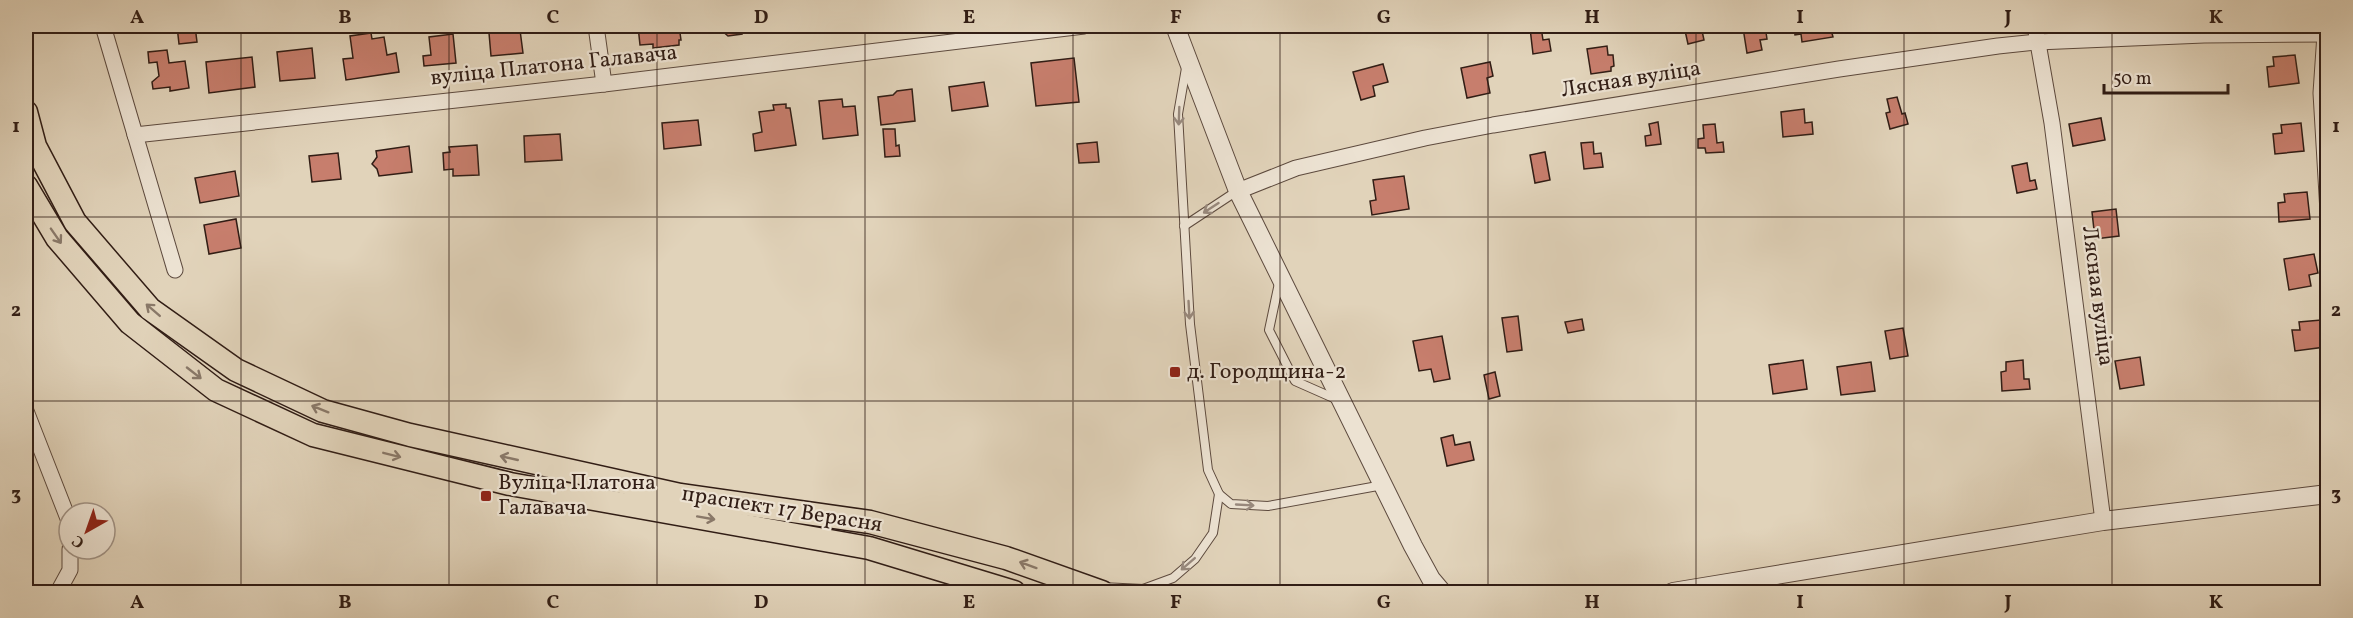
<svg xmlns="http://www.w3.org/2000/svg" width="2353" height="618" font-family="Vollkorn,serif">
	<rect width="100%" height="100%" fill="#e1d3ba"/>
	<filter id="stains"><feTurbulence type="fractalNoise" baseFrequency=".00333" numOctaves="4"/><feColorMatrix values="0 0 0 0 .2 0 0 0 0 .09 0 0 0 0 .02 0 0 0 .5 -.17"/></filter>
	<radialGradient id="worn" r=".72"><stop offset=".6" stop-color="#630" stop-opacity="0"/><stop offset="1" stop-color="#630" stop-opacity=".3"/></radialGradient>
	<!-- building -->
	<g fill="#c77e6d" stroke="#311d15" stroke-width="1.5">
		<path d="M177 26H195L197 42 179 44Z"/>
		<path d="M638 26H679L681 40H679V45L653 48V44L640 45Z"/>
		<path d="M710 26H749V28H741L742 34 728 36 721 30 711 31Z"/>
		<path d="M1684 26H1701L1704 40 1688 44Z"/>
		<path d="M1758 26H1765L1767 39 1760 40 1762 50 1747 53 1743 28Z"/>
		<path d="M1799 26H1830L1833 37 1802 42 1801 34 1795 35 1794 27Z"/>
		<path d="M1541 27 1543 40 1549 39 1551 51 1533 54 1530 28Z"/>
		<path d="M520 30 523 53 491 56 489 33Z"/>
		<path d="M371 33 372 39 384 37 387 55 396 53 399 72 346 80 343 59 353 58 350 36Z"/>
		<path d="M453 34 456 63 424 66 423 56 431 55 429 37Z"/>
		<path d="M1607 46 1608 55H1613L1614 66 1611 67V71L1591 74 1587 49Z"/>
		<path d="M312 48 315 78 280 81 277 52Z"/>
		<path d="M167 50 169 63 185 61 189 88 170 91V87L153 89 152 82 159 76 157 62 149 63 148 52Z"/>
		<path d="M2295 55 2299 83 2269 87 2267 67 2274 66 2273 57Z"/>
		<path d="M252 57 255 87 209 93 206 62Z"/>
		<path d="M1074 58 1079 102 1036 106 1031 63Z"/>
		<path d="M1490 62 1493 76 1487 78 1490 93 1467 98 1461 68Z"/>
		<path d="M1383 64 1388 82 1373 86 1375 96 1361 100 1353 72Z"/>
		<path d="M984 82 988 106 952 111 949 87Z"/>
		<path d="M912 89 915 121 881 125 878 97 893 95 897 91Z"/>
		<path d="M1897 97 1902 114 1905 113 1908 124 1890 129 1886 113 1890 112 1887 99Z"/>
		<path d="M842 99 843 107 855 106 858 135 823 139 819 101Z"/>
		<path d="M786 104V108H790L796 145 755 151 753 134 762 132 759 112 774 110 773 105Z"/>
		<path d="M1804 109 1805 123 1812 122 1813 134 1783 137 1781 112Z"/>
		<path d="M2101 118 2105 140 2073 146 2069 124Z"/>
		<path d="M698 120 701 145 664 149 662 123Z"/>
		<path d="M1658 122 1661 144 1646 146 1645 136 1651 135 1649 124Z"/>
		<path d="M2301 123 2304 151 2275 154 2273 134 2282 133 2281 125Z"/>
		<path d="M1715 124 1717 143 1723 142 1724 152 1706 153 1705 148H1698V139L1704 138 1703 125Z"/>
		<path d="M883 129H895L896 146 899 145 900 156 885 157Z"/>
		<path d="M560 134 562 160 525 162 524 136Z"/>
		<path d="M1097 142 1099 162 1079 163 1077 144Z"/>
		<path d="M1593 142 1594 154 1601 153 1603 167 1584 169 1581 143Z"/>
		<path d="M477 145 479 175 453 176V169L444 170 443 153 450 152 449 147Z"/>
		<path d="M409 146 412 172 379 176 377 169 372 164 377 157 376 151Z"/>
		<path d="M1545 152 1550 180 1535 183 1530 155Z"/>
		<path d="M338 153 341 179 312 182 309 156Z"/>
		<path d="M2027 163 2030 181 2035 180 2037 189 2017 193 2012 166Z"/>
		<path d="M235 171 239 196 200 203 195 178Z"/>
		<path d="M1404 176 1409 209 1372 215 1370 201 1376 200 1373 180Z"/>
		<path d="M2307 192 2310 219 2279 222 2278 203 2285 202 2284 194Z"/>
		<path d="M2116 209 2119 236 2095 239 2092 212Z"/>
		<path d="M236 219 241 248 209 254 204 225Z"/>
		<path d="M2314 254 2318 273 2309 275 2311 286 2289 290 2284 259Z"/>
		<path d="M1518 316 1522 350 1507 352 1502 318Z"/>
		<path d="M1582 319 1584 330 1568 333 1565 322Z"/>
		<path d="M2321 320 2325 347 2295 351 2292 330H2300L2299 322Z"/>
		<path d="M1903 328 1908 356 1890 359 1885 331Z"/>
		<path d="M1442 336 1450 379 1434 382 1431 369 1419 371 1413 341Z"/>
		<path d="M2140 357 2144 385 2120 389 2115 361Z"/>
		<path d="M1803 360 1807 389 1773 394 1769 365Z"/>
		<path d="M2023 360 2024 379H2029L2030 389 2002 391 2001 372 2006 371V362Z"/>
		<path d="M1871 362 1875 391 1841 395 1837 367Z"/>
		<path d="M1495 372 1500 396 1489 399 1484 375Z"/>
		<path d="M1453 435 1455 445 1470 442 1474 460 1447 466 1441 438Z"/>
	</g>
	<g fill="none" stroke-linecap="round" stroke-linejoin="round">
		<!-- service casing -->
		<g stroke="#5d4a3e" stroke-width="10">
			<g id="service">
				<path d="M1186 68 1178 114 1190 324 1208 470 1219 494 1231 504 1268 506 1383 485"/>
				<path d="M1184 226 1237 191"/>
				<path d="M1279 283 1269 330 1295 381 1338 400"/>
				<path d="M1102 587 1143 589 1173 578 1195 559 1213 533 1219 494"/>
			</g>
		</g>
		<!-- minor casing -->
		<g stroke="#5d4a3e" stroke-width="17">
			<g id="minor">
				<path d="M103 26 175 270"/>
				<path d="M596 26 604 84"/>
				<path d="M2035 26 2052 123 2103 521"/>
				<path d="M2325 34 2321 93 2328 212"/>
				<path d="M135 135 604 84 1084 26"/>
				<path d="M1238 191 1296 168 1425 138 1493 125 1839 69 1998 46 2037 42 2204 35 2328 34"/>
				<path d="M26 411 69 521"/>
				<path d="M58 592 70 570V549"/>
			</g>
		</g>
		<!-- tertiary casing -->
		<g stroke="#5d4a3e" stroke-width="20">
			<g id="tertiary">
				<path d="M1175 26 1238 191 1413 546 1431 579 1442 592"/>
				<path d="M1673 592 2103 521 2328 494"/>
			</g>
		</g>
		<!-- primary casing -->
		<g stroke="#311d15" stroke-width="25">
			<g id="primary">
				<path d="M26 112 35 146 75 222 150 309 236 370 323 411 410 435 680 495 870 522 1006 558 1102 592"/>
				<path d="M26 186 57 238 130 323 216 390 313 435 510 484 869 548 1014 592"/>
			</g>
		</g>
		<!-- service -->
		<use href="#service" stroke="#ece2d2" stroke-width="8"/>
		<!-- minor -->
		<use href="#minor" stroke="#ece2d2" stroke-width="15"/>
		<!-- tertiary -->
		<use href="#tertiary" stroke="#ece2d2" stroke-width="18"/>
		<!-- primary -->
		<use href="#primary" stroke="#e1d3ba" stroke-width="22"/>
	</g>
	<!-- one-way arrows -->
	<defs><path id="oneway-shaft" d="M-6 0H5M1.5-3L5.5 0L1.5 3" fill="none" stroke-width="1.6" stroke-linecap="round" stroke-linejoin="round" transform="scale(1.5)"/></defs>
	<g stroke="#98897d">
		<use href="#oneway-shaft" transform="translate(1179 116) rotate(92)"/>
		<use href="#oneway-shaft" transform="translate(1211 208) rotate(147)"/>
		<use href="#oneway-shaft" transform="translate(1189 310) rotate(87)"/>
		<use href="#oneway-shaft" transform="translate(1245 505) rotate(3)"/>
		<use href="#oneway-shaft" transform="translate(1188 564) rotate(139)"/>
	</g>
	<g stroke="#897868">
		<use href="#oneway-shaft" transform="translate(56 236) rotate(55)"/>
		<use href="#oneway-shaft" transform="translate(153 310) rotate(-139)"/>
		<use href="#oneway-shaft" transform="translate(194 373) rotate(38)"/>
		<use href="#oneway-shaft" transform="translate(320 409) rotate(-158)"/>
		<use href="#oneway-shaft" transform="translate(392 455) rotate(14)"/>
		<use href="#oneway-shaft" transform="translate(509 458) rotate(-167)"/>
		<use href="#oneway-shaft" transform="translate(706 518) rotate(10)"/>
		<use href="#oneway-shaft" transform="translate(1028 565) rotate(-160)"/>
	</g>
	<!-- grid -->
	<path fill="none" stroke="#311d15" stroke-width="1.5" stroke-opacity="0.55" d="M241 26V592M449 26V592M657 26V592M865 26V592M1073 26V592M1280 26V592M1488 26V592M1696 26V592M1904 26V592M2112 26V592M26 217H2328M26 401H2328"/>
	<!-- markers -->
	<g fill="#8f2418" stroke="#ece2d2" stroke-width="2">
		<rect x="1169" y="366" width="12" height="12" rx="3"/>
		<rect x="480" y="490" width="12" height="12" rx="3"/>
	</g>
	<g text-anchor="middle" dominant-baseline="central" stroke-width="4.5" stroke-linejoin="round" paint-order="stroke">
		<!-- street labels -->
		<g font-size="22" fill="#311d15" stroke="#ece2d2">
			<text transform="translate(554 66) rotate(-6)">вуліца Платона Галавача</text>
			<text transform="translate(1631 80) rotate(-9)">Лясная вуліца</text>
			<text transform="translate(2097 296) rotate(83)">Лясная вуліца</text>
			<text transform="translate(782 510) rotate(9)">праспект 17 Верасня</text>
		</g>
		<!-- poi labels -->
		<g font-size="22" fill="#311d15" stroke="#ece2d2" text-anchor="start">
			<text x="1187" y="372">д. Городщина-2</text>
			<text x="498" y="483">Вуліца Платона<tspan x="498" dy="25">Галавача</tspan></text>
		</g>
	</g>
	<!-- margin -->
	<rect width="2353" height="618" fill="none" stroke="#e1d3ba" stroke-width="66"/>
	<!-- north arrow -->
	<g transform="translate(87 531) rotate(220)"><circle r="28" fill="#ece2d2" stroke="#a19386" stroke-width="1.5"/>
	<path d="M0-4.5L10 22L0 15L-10 22Z" fill="#8f2418"/>
	<text y="-9" font-size="16" font-weight="bold" text-anchor="middle" fill="#311d15">С</text>
	</g>
	<!-- scale -->
	<path d="M2104 84v9h124v-9" fill="none" stroke="#311d15" stroke-width="3"/>
	<text x="2113" y="84" font-size="18" fill="#311d15" stroke="#ece2d2" stroke-width="4.5" paint-order="stroke">50 m</text>
	<rect x="33" y="33" width="2287" height="552" fill="none" stroke="#311d15" stroke-width="2"/>
	<g font-size="20" text-anchor="middle" font-weight="bold" fill="#311d15">
		<text x="137" y="23">A</text>
		<text x="345" y="23">B</text>
		<text x="553" y="23">C</text>
		<text x="761" y="23">D</text>
		<text x="969" y="23">E</text>
		<text x="1176" y="23">F</text>
		<text x="1384" y="23">G</text>
		<text x="1592" y="23">H</text>
		<text x="1800" y="23">I</text>
		<text x="2008" y="23">J</text>
		<text x="2216" y="23">K</text>
		<text x="16" y="132">1</text>
		<text x="2336" y="132">1</text>
		<text x="16" y="316">2</text>
		<text x="2336" y="316">2</text>
		<text x="16" y="500">3</text>
		<text x="2336" y="500">3</text>
		<text x="137" y="608">A</text>
		<text x="345" y="608">B</text>
		<text x="553" y="608">C</text>
		<text x="761" y="608">D</text>
		<text x="969" y="608">E</text>
		<text x="1176" y="608">F</text>
		<text x="1384" y="608">G</text>
		<text x="1592" y="608">H</text>
		<text x="1800" y="608">I</text>
		<text x="2008" y="608">J</text>
		<text x="2216" y="608">K</text>
	</g>
	<rect width="100%" height="100%" filter="url(#stains)"/>
	<rect width="100%" height="100%" fill="url(#worn)"/>
</svg>
